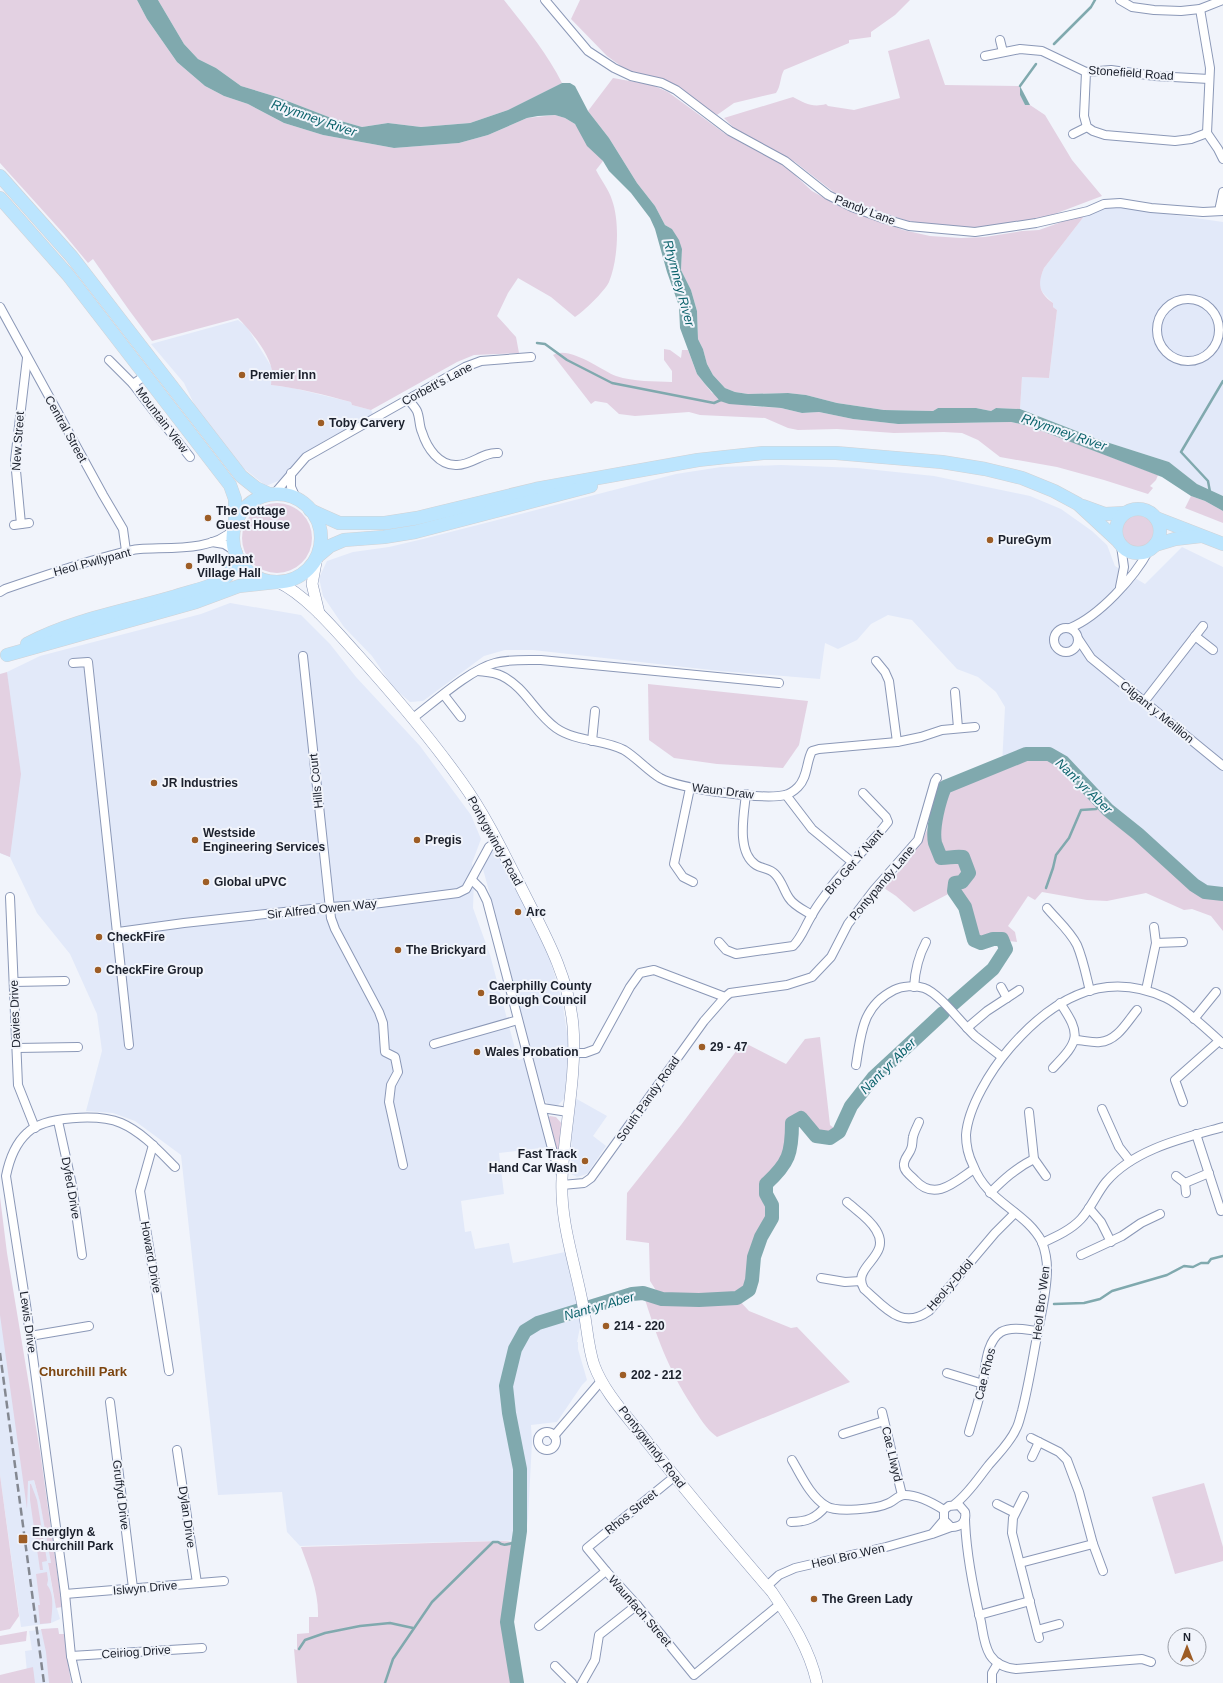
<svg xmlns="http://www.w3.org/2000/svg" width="1223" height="1683" font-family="Helvetica,sans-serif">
	<rect width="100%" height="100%" fill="#f1f4fb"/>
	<!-- built -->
	<g fill="#e2e9f9">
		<path d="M1120 207 1223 222V496L1197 484 1169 462 1097 439 1020 409 1022 377 1049 378 1057 310 1053 307V303L1043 293 1040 287V278L1044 268 1085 215 1105 208Z"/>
		<path d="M238 320 247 327 271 366 272 373 271 385 293 388 351 402 352 405 371 410 374 416 331 437 313 448 285 478 266 486 242 467 195 406 184 383 151 344Z"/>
		<path d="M781 465 857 468 934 476 1030 496 1061 509 1092 531 1107 545 1115 566 1145 584 1182 547 1223 567V894L1205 892 1194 885 1138 834 1108 810 1063 762 1049 754H1026L1002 765 1005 707 996 692 978 677 957 669 912 620 888 615 871 624 857 640 838 649 825 643 820 679 720 671 533 650H505L484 656 423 701 410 702 393 687 372 656 344 627 323 596 319 578 327 561 353 552 389 547 423 539 676 474 721 467Z"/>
		<path d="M230 603 301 615 330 644 356 677 420 746 471 815 481 839 472 863 474 880 473 908 490 955 518 1060 525 1058 549 1147 499 1153 504 1194 461 1201 465 1232 471 1231 475 1249 509 1243 513 1263 565 1252 581 1322 577 1342H578V1349L587 1380 582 1385 557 1422 531 1425 532 1442 528 1518 525 1540 300 1546 287 1532 282 1492 218 1495 181 1155 135 1121 113 1113 86 1111 102 1051 97 1014 70 954 37 913 10 857 0 853V701H1L7 672 40 656 201 614Z"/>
		<path d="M492 852 497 853 500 856 518 891 549 956 562 1000 568 1040 569 1055 564 1099 558 1105 553 1106 548 1104 544 1099 539 1085 507 958 483 869 488 855Z"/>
		<path d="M575 1098 607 1116 593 1136 606 1146 587 1174 577 1177 571 1174 572 1118Z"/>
		<path d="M0 1261 29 1452 34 1481 40 1501 51 1563 48 1564 54 1598 60 1619 51 1623 21 1627 0 1475Z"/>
		<path d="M58 1628 65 1683H28L25 1651 32 1650 29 1631Z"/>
	</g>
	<!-- green -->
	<g fill="#e3d1e2">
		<path d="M0 0H137L147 19 177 62 205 86 224 96 248 104 284 123 323 135 394 148 459 143 488 135 527 118 555 115 565 118 575 124 582 134 603 161 596 170C601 180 609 190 612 200 620 222 618 260 609 282 604 292 584 311 575 317L551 297 518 278 508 293 497 316 516 337 519 353 474 355 457 362 371 410 352 405 351 402C325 395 298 388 271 385 271 381 272 377 272 373 272 356 249 329 238 318L152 341 129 310 93 259 88 263 64 234 0 163Z"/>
		<path d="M158 0H504C525 27 547 53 562 83L508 110 470 123 421 127 388 123 362 127 334 119 277 97 241 86 216 68 198 59 184 44Z"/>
		<path d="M580 0H910L895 15 871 32V37L849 40V43L784 70C780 77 781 86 776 93L734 103 717 115 677 87 625 69 607 56 571 19Z"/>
		<path d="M929 39 945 85 1020 86V95L1025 105H1030L1045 115 1072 160 1102 196 1044 218 967 229 908 221 851 202 836 194 795 162 735 129 724 118 793 97C805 103 812 108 826 104L828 106 854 110 900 98 888 51Z"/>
		<path d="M613 78 652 85 668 92 724 133 785 166 812 191 837 205 903 230 930 236 961 238 985 237 1022 231 1039 230 1067 220 1085 215 1044 268C1037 284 1039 293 1053 303V307L1057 310 1049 378 1022 377 1020 409 996 408 991 411 976 408H938L933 411 884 410 837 403 806 395 788 393 748 394 735 392 725 388 713 375 707 364 703 349 698 339 697 311 691 290 681 270 682 249 672 229 665 225 655 206 637 183 609 138 588 111Z"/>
		<path d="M664 349 670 350 681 358 682 350H688L697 374 712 393 750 406 781 408 802 413 819 412 853 419 898 424 1011 422 1029 426 1158 475 1156 480 1150 486 1153 488 1148 494 1104 480 1057 467 1000 457 978 440 962 433 944 432 894 433 837 429 798 430 788 428 765 418 700 415 689 412 635 416 619 414 607 403 595 401 591 404 553 355C569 345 601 370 616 376 634 382 654 381 672 382V371L664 360Z"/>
		<path d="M1191 496 1205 501 1223 511V523L1185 508Z"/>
		<circle cx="277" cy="538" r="35"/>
		<circle cx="1138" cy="532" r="17"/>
		<path d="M7 672 21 774 10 857 0 853V674Z"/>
		<path d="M648 684 808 701 799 745 783 768 717 764 674 758 649 740Z"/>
		<path d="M1026 754H1049L1063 762 1108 810 1138 834 1194 885 1205 892 1223 894V931L1211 916 1192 909 1184 910 1146 893 1107 901 1087 900 1042 892 1035 900 1028 896 1008 926 1015 932 1017 942 993 939 981 943 974 940 965 907 954 891 914 912 896 896 884 888 907 863 924 837 945 787Z"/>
		<path d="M820 1037 830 1125 839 1132 830 1138 816 1136 801 1118 792 1123C792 1154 789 1163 766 1184V1194L772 1205V1218L761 1237 754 1257 752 1280 749 1290 737 1298 749 1311 791 1328 797 1327 850 1382 717 1437C706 1429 700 1418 692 1406 668 1369 656 1335 643 1293L661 1298 650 1281 649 1243 626 1240 627 1193 681 1125 743 1042 786 1064 805 1039Z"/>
		<path d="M550 1116 556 1117 562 1124 558 1156 548 1118Z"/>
		<path d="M0 1197 7 1253 40 1451 62 1607 56 1608 48 1563H51L40 1502 34 1480 28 1481 27 1509 0 1315Z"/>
		<path d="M0 1475 19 1616 10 1629 0 1631Z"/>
		<path d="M1204 1483 1223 1547V1561L1175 1574 1152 1497Z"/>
		<path d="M30 1484H31L37 1500 47 1561 42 1562 43 1570H40L30 1500Z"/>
		<path d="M499 1541 518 1542 507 1622 517 1683H297L294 1649 297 1650V1634L309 1633V1617H318C319 1592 309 1569 301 1547Z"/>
		<path d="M47 1572 48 1580 47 1585C55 1594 52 1612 51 1623L40 1624 38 1605H40L36 1574Z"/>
		<path d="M58 1628 59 1634H64L71 1683H49L46 1652 41 1629Z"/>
		<path d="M27 1631 26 1641 0 1645V1636Z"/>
		<path d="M33 1667 35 1683H0V1675Z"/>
	</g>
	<!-- water -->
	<g fill="#80a9ae">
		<path d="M137 0H158L184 44 198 59 216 68 241 86 277 97 334 119 362 127 388 123 421 127 470 123 508 110 562 83H570L575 86 588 111 609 138 637 183 655 206 665 225 672 229 679 240 682 249 681 270 691 290 697 311 698 339 703 349 707 364 713 375 725 388 735 392 748 394 788 393 806 395 837 403 884 410 933 411 938 408H976L991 411 996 408 1020 409 1097 439 1169 462 1197 484 1223 496V511L1205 501 1191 496 1162 477 1029 426 1011 422 898 424 853 419 819 412 802 413 781 408 729 404 720 401 705 384 697 374 680 328 679 306 667 272 655 229 650 218 631 193 609 171 603 161 587 146 575 124 565 118 555 115 538 116 527 118 488 135 459 143 394 148 323 135 284 123 248 104 224 96 205 86 177 62 147 19Z"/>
		<path d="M1020 86 1030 105H1025L1020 95Z"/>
	</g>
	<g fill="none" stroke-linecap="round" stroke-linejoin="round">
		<!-- stream -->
		<g stroke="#80a9ae" stroke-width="2.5">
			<path d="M1054 44 1091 7 1095 0"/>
			<path d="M1020 86 1036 64"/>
			<path d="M537 343 545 344 567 360 612 383 714 403 723 399"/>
			<path d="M1210 492 1208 481 1181 452 1223 381"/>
			<path d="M1046 888 1053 868 1056 855 1069 838 1081 810 1096 809 1102 804"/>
			<path d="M1054 1304 1084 1303 1100 1299 1112 1291 1167 1275 1184 1266 1193 1267 1201 1263H1208L1211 1259 1223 1256"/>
			<path d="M299 1649 305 1640 325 1633 360 1626 390 1623 413 1628"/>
			<path d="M385 1683 393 1659 432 1602 493 1542H498C505 1548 510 1542 518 1542"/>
		</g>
		<!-- river -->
		<g stroke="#80a9ae" stroke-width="14">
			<path d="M953 1004 993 969 1006 949 1002 939H993L981 943 974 940 965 907 954 891 955 883 962 882 969 873 963 857C955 856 949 858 941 858 939 853 937 848 935 843 932 828 939 801 945 787L1026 754H1049L1063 762 1108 810 1138 834 1194 885 1205 892 1223 894"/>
			<path d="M517 1683 507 1622 520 1531V1469L509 1413 506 1386 515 1349 525 1331 538 1323 632 1294 643 1293 662 1299 699 1300 737 1298 749 1290 752 1280 754 1257 761 1237 772 1218V1205L766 1194V1184C789 1163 792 1153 792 1123L801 1118 816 1136 830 1138 839 1132 851 1106 873 1078 943 1013"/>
		</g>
		<!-- street casing -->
		<g stroke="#8b98b7" stroke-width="10">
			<g id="street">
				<path d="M545 0 588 51 614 68 631 76 662 83 676 90 730 131 785 161 828 195 852 207 885 219 909 226 975 232 1036 223 1088 211 1104 204 1120 203 1151 208 1203 212 1223 211"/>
				<path d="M1120 0 1132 7 1154 10 1181 11 1200 9 1223 0"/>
				<path d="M1200 9 1210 68 1207 133"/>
				<path d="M1000 40 1003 52"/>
				<path d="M985 56 1020 49 1042 51 1086 72 1111 70 1155 76 1209 79"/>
				<path d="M1086 72 1084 116 1087 127 1093 131 1105 135 1175 141 1191 139 1207 133"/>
				<path d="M1207 133 1218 149 1223 159"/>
				<path d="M1073 134 1087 127"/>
				<path d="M1219 211 1223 192"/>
				<circle cx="1188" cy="330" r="31"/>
				<path d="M0 307 103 495 123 529 126 551"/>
				<path d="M109 360 133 384"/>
				<path d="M146 375 133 384 152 409 190 457"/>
				<path d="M408 399C411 403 415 407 417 411 420 418 419 426 422 432 427 448 439 466 457 465 472 465 483 452 498 453"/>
				<path d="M291 473V487L296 498"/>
				<path d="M274 494 306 457 465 367 481 361 531 357"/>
				<path d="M21 524 15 460 27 358"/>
				<path d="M14 525 29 523"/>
				<path d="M212 542 224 544 235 551"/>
				<path d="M1120 587 1124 567 1121 546"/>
				<path d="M0 592 5 589C37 578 69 567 101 558 114 555 127 550 140 549 167 547 213 552 234 529"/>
				<circle cx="1066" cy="640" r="12"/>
				<path d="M1070 628C1099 616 1134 578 1149 550"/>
				<path d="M1195 636 1213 650"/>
				<path d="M1079 640 1091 658 1223 766"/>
				<path d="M303 656 331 918 335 929 379 1012 383 1023 385 1052 395 1057 398 1072 391 1085 389 1102 403 1165"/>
				<path d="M876 661 885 672 889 681 897 742"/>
				<path d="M73 663 88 662 129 1045"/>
				<path d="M478 671C486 672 494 672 502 676 525 687 535 713 556 728 576 742 603 739 624 750 637 758 647 770 660 778 680 789 764 800 785 795 789 794 795 790 798 787 808 777 806 762 812 751L819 749 897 742 921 737 942 730 975 727"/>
				<path d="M955 692 958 728"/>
				<path d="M444 695 461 717"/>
				<path d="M1144 702 1203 626"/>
				<path d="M413 718C434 702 471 669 495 663 510 659 526 660 541 660L779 683"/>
				<path d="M592 741 595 711"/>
				<path d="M690 788 674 864 683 877 693 882"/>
				<path d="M746 794C744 814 736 852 756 865 762 869 770 868 775 874 782 881 784 891 789 898 794 906 804 910 812 915"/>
				<path d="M786 795 812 829 852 862"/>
				<path d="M472 880 481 889 487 901 554 1156 561 1174"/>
				<path d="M10 897 18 1085 35 1128"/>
				<path d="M1047 908C1057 920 1070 931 1077 945 1083 959 1086 975 1090 991"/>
				<path d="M118 932 184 923 330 907 373 904 458 893 466 889 489 847 497 841"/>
				<path d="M719 942 726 950 736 954 793 946C802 937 805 926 812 915 817 905 825 896 831 887 849 864 870 845 888 822L886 817 863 793"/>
				<path d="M1156 943 1183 942"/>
				<path d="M14 982 65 981"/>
				<path d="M914 987C915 970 918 957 926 942"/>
				<path d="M1001 987 1007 998"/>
				<path d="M1146 990 1156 943 1154 927"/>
				<path d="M1194 1019 1216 992"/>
				<path d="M967 1028 987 1011 1019 990"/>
				<path d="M1075 1040C1083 1040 1092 1043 1100 1042 1117 1041 1127 1022 1137 1010"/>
				<path d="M434 1044 518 1020"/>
				<path d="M17 1048 78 1047"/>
				<path d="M574 1053H585L596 1049 630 987 640 973 654 970 725 997 730 993 787 985 812 977 831 957 848 924 874 890 918 840 935 781 937 778"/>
				<path d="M856 1065C861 1034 862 1006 894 990 902 986 915 985 924 988 939 993 962 1024 975 1036 984 1043 993 1050 1002 1057"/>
				<path d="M1053 1068C1079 1041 1082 1035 1060 1003"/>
				<path d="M1183 1102 1175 1080 1219 1041"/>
				<path d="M542 1108 568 1112"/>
				<path d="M1102 1109 1119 1147 1130 1161"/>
				<path d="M1029 1112 1034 1159 1046 1176"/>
				<path d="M58 1121 72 1185 82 1255"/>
				<path d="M919 1122C917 1127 914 1132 913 1137 912 1141 913 1145 911 1149 909 1155 903 1159 904 1166 904 1171 911 1176 915 1180 935 1202 955 1182 974 1169"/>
				<path d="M1196 1134 1221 1211"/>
				<path d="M153 1145 140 1191 169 1371"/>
				<path d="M1176 1176 1185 1183 1209 1173"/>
				<path d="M1185 1183 1186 1193"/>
				<path d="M562 1185 584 1183 591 1178 704 1021 725 997"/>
				<path d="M990 1193C1004 1179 1016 1168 1034 1159"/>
				<path d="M847 1202C856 1210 870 1219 876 1230 893 1257 850 1266 864 1289 884 1306 901 1331 929 1311L995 1233 1015 1213"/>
				<path d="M1089 1208 1101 1222 1111 1242"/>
				<path d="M1042 1243C1055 1237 1071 1230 1081 1219 1091 1208 1097 1193 1106 1182 1134 1149 1184 1138 1223 1127"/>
				<path d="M1081 1255 1122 1236 1141 1223 1160 1214"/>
				<path d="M821 1278 845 1282 861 1281"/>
				<path d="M30 1336 89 1326"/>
				<path d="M947 1373 983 1384"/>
				<path d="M110 1402 133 1588"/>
				<path d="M882 1412 902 1495"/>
				<circle cx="547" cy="1441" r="9"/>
				<path d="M969 1432C973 1418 978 1404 981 1390 986 1373 984 1343 1001 1332 1012 1326 1027 1330 1038 1331"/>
				<path d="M843 1434 884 1421"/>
				<path d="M554 1436 601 1381"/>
				<path d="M1031 1438 1059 1452 1067 1460 1079 1492 1093 1544 1103 1571"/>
				<path d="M177 1450 197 1583"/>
				<path d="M1032 1457 1039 1442"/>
				<path d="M792 1460C801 1475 810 1496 826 1506 837 1513 877 1509 889 1503 894 1501 898 1495 905 1495 918 1495 933 1503 944 1510"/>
				<path d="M674 1477 587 1548 606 1571 637 1605 694 1675 780 1604"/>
				<path d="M1024 1496 1013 1518 1012 1533 1039 1638"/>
				<path d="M955 1504C968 1494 977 1480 988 1466 997 1455 1010 1443 1016 1429 1019 1424 1020 1417 1022 1411 1029 1384 1033 1357 1038 1331 1042 1310 1047 1290 1047 1269 1047 1260 1045 1250 1042 1242 1025 1210 987 1203 973 1165 968 1155 966 1147 966 1135 968 1107 991 1070 1009 1049 1050 1001 1102 968 1166 998 1181 1005 1210 1032 1223 1044"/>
				<path d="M997 1504 1015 1513"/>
				<path d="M965 1519C966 1554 973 1588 981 1622 983 1633 984 1645 990 1655 996 1664 1005 1668 1016 1669L1142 1659 1151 1662"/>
				<path d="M791 1522C807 1522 816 1518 826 1506"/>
				<path d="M933 1533 944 1520V1510L949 1506 959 1505 965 1512C967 1523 960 1527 951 1527L944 1520"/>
				<path d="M1020 1563 1093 1544"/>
				<path d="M767 1586 779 1575 795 1568 886 1547 932 1534 951 1527"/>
				<path d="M65 1594 224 1581"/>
				<path d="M979 1615 1030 1601"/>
				<path d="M539 1626 606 1571"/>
				<path d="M1037 1630 1059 1624"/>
				<path d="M71 1656 202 1648"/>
				<path d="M555 1666 572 1683"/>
				<path d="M77 1683 71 1656 65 1594 26 1305 6 1176C9 1161 15 1144 27 1133 44 1116 99 1114 121 1123 142 1132 159 1151 175 1167"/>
				<path d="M582 1683 595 1660 599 1635 637 1605"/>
				<path d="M992 1683V1673L998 1663"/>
			</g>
		</g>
		<!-- secondary casing -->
		<g stroke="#8b98b7" stroke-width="12">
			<g id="secondary">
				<path d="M317 557 312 584 319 613"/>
				<path d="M278 582C306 595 335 630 356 653 393 694 429 736 461 781 487 817 507 860 527 899 548 940 569 979 573 1026 577 1075 564 1130 562 1179 560 1221 574 1260 582 1301 587 1322 587 1344 594 1365 604 1392 626 1415 644 1438 685 1490 728 1541 772 1592 791 1620 810 1650 817 1683"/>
			</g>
		</g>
		<!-- primary casing -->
		<g stroke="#d1d2d5" stroke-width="14">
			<g id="primary">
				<path d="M0 176 72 257 241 476 256 488 269 494"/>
				<path d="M0 198 68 275 230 485 235 499V527"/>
				<circle cx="277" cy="538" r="44"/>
				<path d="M1083 506 1105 514 1125 513"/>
				<circle cx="1138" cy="531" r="22"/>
				<path d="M310 510 339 523H385L417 518 536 489 698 460 763 453H836L942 462 985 469 1022 478 1054 491 1078 504 1118 541"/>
				<path d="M1156 518 1223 544"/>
				<path d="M1155 545 1175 539 1201 536"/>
				<path d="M318 556 330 546 344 540 384 537 415 532 591 486"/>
				<path d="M27 644C72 620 125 611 173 597 190 591 213 588 227 576 233 570 235 561 236 553"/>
				<path d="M7 655 196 602 239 586 276 582"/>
			</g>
		</g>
		<!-- street -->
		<use href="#street" stroke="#fff" stroke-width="8"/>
		<!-- secondary -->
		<use href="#secondary" stroke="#fff" stroke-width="11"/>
		<!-- primary -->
		<use href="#primary" stroke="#bce5fe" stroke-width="13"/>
		<!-- rail -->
		<path stroke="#848891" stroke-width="2.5" stroke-dasharray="8 4" stroke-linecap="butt" d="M0 1353 44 1683"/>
	</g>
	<!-- markers -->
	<g fill="#9d5d26" stroke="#f1f4fb" stroke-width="1.5">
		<circle cx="242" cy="375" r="4"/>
		<circle cx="321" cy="423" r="4"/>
		<circle cx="208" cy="518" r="4"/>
		<circle cx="990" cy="540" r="4"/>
		<circle cx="189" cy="566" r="4"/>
		<circle cx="154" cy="783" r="4"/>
		<circle cx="195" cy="840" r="4"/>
		<circle cx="417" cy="840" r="4"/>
		<circle cx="206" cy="882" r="4"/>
		<circle cx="518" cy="912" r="4"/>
		<circle cx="99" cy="937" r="4"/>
		<circle cx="398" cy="950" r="4"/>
		<circle cx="98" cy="970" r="4"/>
		<circle cx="481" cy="993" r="4"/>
		<circle cx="702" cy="1047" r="4"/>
		<circle cx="477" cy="1052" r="4"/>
		<circle cx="585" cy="1161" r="4"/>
		<circle cx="606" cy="1326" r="4"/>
		<circle cx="623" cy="1375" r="4"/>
		<rect x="18" y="1534" width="10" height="10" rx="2"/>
		<circle cx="814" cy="1599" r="4"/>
	</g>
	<g text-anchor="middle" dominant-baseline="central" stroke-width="4" stroke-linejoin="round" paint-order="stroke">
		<!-- street labels -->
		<g font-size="12" fill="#1b202c" stroke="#f1f4fb">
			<text transform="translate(1131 73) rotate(4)">Stonefield Road</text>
			<text transform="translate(865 210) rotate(21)">Pandy Lane</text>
			<text transform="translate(437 384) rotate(-28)">Corbett's Lane</text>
			<text transform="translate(162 420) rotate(53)">Mountain View</text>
			<text transform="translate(66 429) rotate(61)">Central Street</text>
			<text transform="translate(18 441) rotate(-86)">New Street</text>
			<text transform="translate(92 562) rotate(-15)">Heol Pwllypant</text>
			<text transform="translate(1157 712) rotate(39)">Cilgant y Meillion</text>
			<text transform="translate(316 781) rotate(-96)">Hills Court</text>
			<text transform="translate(723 791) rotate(7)">Waun Draw</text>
			<text transform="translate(495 841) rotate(61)">Pontygwindy Road</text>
			<text transform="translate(854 862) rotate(-49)">Bro Ger Y Nant</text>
			<text transform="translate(882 883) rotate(-50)">Pontypandy Lane</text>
			<text transform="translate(322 909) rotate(-6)">Sir Alfred Owen Way</text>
			<text transform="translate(15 1014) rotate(-92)">Davies Drive</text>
			<text transform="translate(648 1099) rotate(-55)">South Pandy Road</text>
			<text transform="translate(71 1188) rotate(80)">Dyfed Drive</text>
			<text transform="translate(151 1257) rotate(80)">Howard Drive</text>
			<text transform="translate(950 1285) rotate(-49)">Heol-y-Ddol</text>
			<text transform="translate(1041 1303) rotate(-83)">Heol Bro Wen</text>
			<text transform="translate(28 1322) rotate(82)">Lewis Drive</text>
			<text transform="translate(985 1374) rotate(-76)">Cae Rhos</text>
			<text transform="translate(652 1447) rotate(52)">Pontygwindy Road</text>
			<text transform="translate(892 1454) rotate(77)">Cae Llwyd</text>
			<text transform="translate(121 1495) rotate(83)">Gruffyd Drive</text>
			<text transform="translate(631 1512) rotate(-39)">Rhos Street</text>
			<text transform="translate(187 1517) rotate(82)">Dylan Drive</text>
			<text transform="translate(848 1556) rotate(-13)">Heol Bro Wen</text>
			<text transform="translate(145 1588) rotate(-5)">Islwyn Drive</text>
			<text transform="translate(640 1611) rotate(49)">Waunfach Street</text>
			<text transform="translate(136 1652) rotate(-4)">Ceiriog Drive</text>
		</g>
		<!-- poi labels -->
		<g font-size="12" font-weight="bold" fill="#1b202c" stroke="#f1f4fb" text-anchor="start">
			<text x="250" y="375">Premier Inn</text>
			<text x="329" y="423">Toby Carvery</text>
			<text x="216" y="511">The Cottage<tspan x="216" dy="14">Guest House</tspan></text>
			<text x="998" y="540">PureGym</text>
			<text x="197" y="559">Pwllypant<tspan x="197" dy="14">Village Hall</tspan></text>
			<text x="162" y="783">JR Industries</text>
			<text x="203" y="833">Westside<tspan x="203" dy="14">Engineering Services</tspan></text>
			<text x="425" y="840">Pregis</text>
			<text x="214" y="882">Global uPVC</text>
			<text x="526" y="912">Arc</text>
			<text x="107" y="937">CheckFire</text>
			<text x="406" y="950">The Brickyard</text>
			<text x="106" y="970">CheckFire Group</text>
			<text x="489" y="986">Caerphilly County<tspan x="489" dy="14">Borough Council</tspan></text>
			<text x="710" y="1047">29 - 47</text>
			<text x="485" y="1052">Wales Probation</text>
			<text x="577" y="1154" text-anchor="end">Fast Track<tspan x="577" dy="14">Hand Car Wash</tspan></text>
			<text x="614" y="1326">214 - 220</text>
			<text x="631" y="1375">202 - 212</text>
			<text x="32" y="1532">Energlyn &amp;<tspan x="32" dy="14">Churchill Park</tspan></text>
			<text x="822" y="1599">The Green Lady</text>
		</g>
		<!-- water labels -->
		<g font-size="13" font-style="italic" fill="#0c636c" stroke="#f1f4fb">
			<text transform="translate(314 118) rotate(19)">Rhymney River</text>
			<text transform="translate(679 283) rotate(75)">Rhymney River</text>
			<text transform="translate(1064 432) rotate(19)">Rhymney River</text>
			<text transform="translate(1084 786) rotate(44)">Nant yr Aber</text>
			<text transform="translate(888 1066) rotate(-45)">Nant yr Aber</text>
			<text transform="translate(599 1306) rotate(-16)">Nant yr Aber</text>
		</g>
		<!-- neighbourhood labels -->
		<g font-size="13" font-weight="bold" fill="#7d450f" stroke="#f1f4fb">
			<text x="83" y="1371">Churchill Park</text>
		</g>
	</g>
	<!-- north arrow -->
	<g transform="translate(1187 1647)"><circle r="19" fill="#f1f4fb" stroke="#9b9fa8"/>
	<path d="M0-3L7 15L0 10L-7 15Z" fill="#9d5d26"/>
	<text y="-6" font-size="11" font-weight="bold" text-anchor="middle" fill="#1b202c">N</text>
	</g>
</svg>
